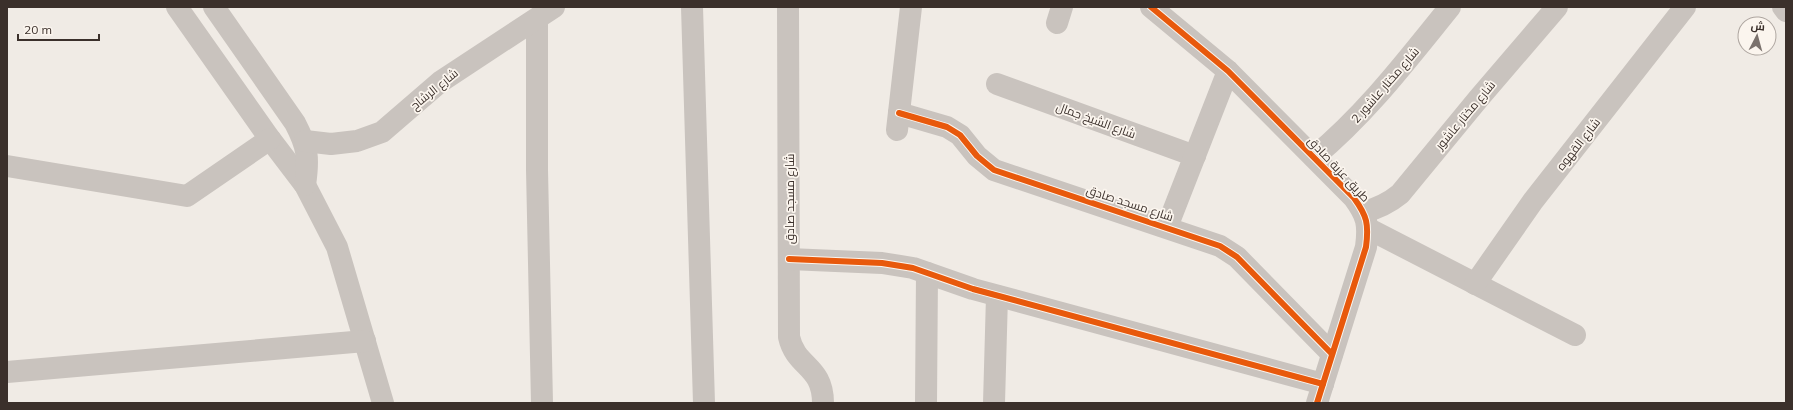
<svg xmlns="http://www.w3.org/2000/svg" width="1793" height="410" font-family="Mulish,Cairo,sans-serif">
	<rect width="100%" height="100%" fill="#f0ebe5"/>
	<g fill="none" stroke-linecap="round" stroke-linejoin="round">
		<!-- minor -->
		<g stroke="#c9c3be" stroke-width="22">
			<path d="M177 7 270 139 305 185 337 247 383 403"/>
			<path d="M214 7 295 123C308 148 309 158 305 185"/>
			<path d="M692 7 704 403"/>
			<path d="M788 7 789 337C796 368 823 365 823 403"/>
			<path d="M1151 7 1228 71 1354 198C1367 216 1369 224 1366 247L1317 403"/>
			<path d="M1783 7 1786 11"/>
			<path d="M537 20V170L542 403"/>
			<path d="M1057 23 1062 7"/>
			<path d="M997 84 1195 156"/>
			<path d="M899 113 947 127 960 135 977 156 994 170 1220 246 1237 257 1332 354"/>
			<path d="M897 130 911 7"/>
			<path d="M305 141 331 144 357 141 382 132 440 82 554 7"/>
			<path d="M1314 157C1367 113 1407 60 1450 7"/>
			<path d="M7 166 187 196 270 139"/>
			<path d="M1364 212C1379 208 1389 203 1400 194L1479 98 1557 7"/>
			<path d="M1167 227 1228 71"/>
			<path d="M1369 229 1575 335"/>
			<path d="M789 259 882 263 913 268 973 289 1323 384"/>
			<path d="M1475 284 1533 201 1685 7"/>
			<path d="M7 372 365 341"/>
			<path d="M926 403 927 273"/>
			<path d="M994 403 997 296"/>
		</g>
		<!-- cycleway casing -->
		<g stroke="#fbf5ee" stroke-width="8">
			<g id="cycleway">
				<path d="M1151 7 1228 71 1354 198C1367 216 1369 224 1366 247L1317 403"/>
				<path d="M899 113 947 127 960 135 977 156 994 170 1220 246 1237 257 1332 354"/>
				<path d="M789 259 882 263 913 268 973 289 1323 384"/>
			</g>
		</g>
		<!-- cycleway -->
		<use href="#cycleway" stroke="#e8590c" stroke-width="6"/>
	</g>
	<g text-anchor="middle" dominant-baseline="central" stroke-width="3.5" stroke-linejoin="round" paint-order="stroke">
		<!-- street labels -->
		<g font-size="12" fill="#3b302b" stroke="#fbf5ee">
			<text transform="translate(1385 85) rotate(-49)">شارع مختار عاشور 2</text>
			<text transform="translate(434 89) rotate(-39)">شارع الرشاح</text>
			<text transform="translate(1465 115) rotate(-50)">شارع مختار عاشور</text>
			<text transform="translate(1096 120) rotate(20)">شارع الشيخ جمال</text>
			<text transform="translate(1578 144) rotate(-52)">شارع القهوه</text>
			<text transform="translate(1339 169) rotate(47)">طريق عزبة صادق</text>
			<text transform="translate(789 199) rotate(-90)">شارع مسجد صادق</text>
			<text transform="translate(1130 203) rotate(18)">شارع مسجد صادق</text>
		</g>
	</g>
	<!-- border -->
	<rect width="1793" height="410" fill="none" stroke="#3b302b" stroke-width="16"/>
	<!-- north arrow -->
	<g transform="translate(1757 36) rotate(6)"><circle r="19" fill="#fbf5ee" stroke="#aea6a0"/>
	<path d="M0-3L7 15L0 10L-7 15Z" fill="#7a716c"/>
	<text y="-6" font-size="11" font-weight="bold" text-anchor="middle" fill="#3b302b">ش</text>
	</g>
	<!-- scale -->
	<path d="M18 34v6h81v-6" fill="none" stroke="#3b302b" stroke-width="2"/>
	<text x="24" y="34" font-size="12" fill="#3b302b" stroke="#fbf5ee" stroke-width="3" paint-order="stroke">20 m</text>
</svg>
